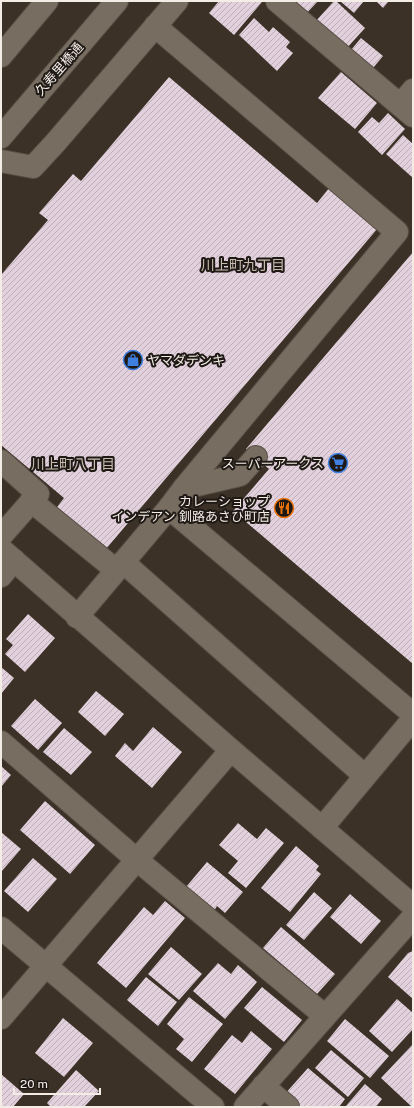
<svg xmlns="http://www.w3.org/2000/svg" width="414" height="1108" font-family="'Public Sans','Noto Sans JP',sans-serif">
	<defs>
		<pattern id="building-hatch" width="6" height="6" patternUnits="userSpaceOnUse"><rect width="6" height="6" fill="#e2d1dc"/><path d="M-1 1l2-2M0 6l6-6M5 7l2-2" fill="none" stroke="#bcaeb6"/></pattern>
	</defs>
	<rect width="100%" height="100%" fill="#3b3126"/>
	<!-- building -->
	<g fill="url(#building-hatch)">
		<path d="M219 1H260L262 2 234 35 209 13Z"/>
		<path d="M290 1H318L305 15Z"/>
		<path d="M334 1H336L365 28 346 49 315 22Z"/>
		<path d="M340 1H364L354 13Z"/>
		<path d="M376 1H389L383 8Z"/>
		<path d="M254 18 269 32 273 27 290 42 286 47 293 53 277 71 239 35Z"/>
		<path d="M361 38 383 56 373 68 351 50Z"/>
		<path d="M341 72 377 103 355 129 318 98Z"/>
		<path d="M169 77 317 203 330 187 378 228 106 549 57 507 64 498 1 445V275L48 220 39 213 73 174 81 181Z"/>
		<path d="M388 113 405 129 382 155 358 132 372 117 379 123Z"/>
		<path d="M403 135 413 144V178L386 154Z"/>
		<path d="M413 252V664L233 511 269 469 246 449Z"/>
		<path d="M28 614 55 638 25 672 5 654 13 645 6 639Z"/>
		<path d="M1 667 14 678 1 694Z"/>
		<path d="M96 691 124 714 105 736 78 712Z"/>
		<path d="M35 699 62 723 38 750 11 726Z"/>
		<path d="M153 727 182 752 152 788 115 756 125 743 133 751Z"/>
		<path d="M64 728 92 752 71 775 43 752Z"/>
		<path d="M1 766 11 775 1 787Z"/>
		<path d="M45 801 95 845 70 874 20 830Z"/>
		<path d="M238 823 257 839 266 828 284 843 246 888 228 873 238 861 219 845Z"/>
		<path d="M1 832 21 849 1 872Z"/>
		<path d="M296 846 319 866 316 870 321 874 290 912 261 888Z"/>
		<path d="M33 858 57 879 28 912 4 891Z"/>
		<path d="M207 862 243 892 225 913 217 906 214 911 186 887Z"/>
		<path d="M314 892 332 908 304 940 286 925Z"/>
		<path d="M350 894 381 921 361 944 330 917Z"/>
		<path d="M165 901 185 918 126 988 97 963 144 907 153 915Z"/>
		<path d="M281 927 335 974 317 994 263 948Z"/>
		<path d="M171 947 202 974 179 1000 148 974Z"/>
		<path d="M413 951V999L388 977 408 953Z"/>
		<path d="M218 963 231 974 238 965 257 982 225 1019 193 991Z"/>
		<path d="M146 977 177 1002 158 1026 127 1000Z"/>
		<path d="M262 987 302 1020 284 1042 244 1008Z"/>
		<path d="M189 997 223 1024 192 1062 176 1049 184 1039 167 1024Z"/>
		<path d="M397 999 413 1013V1029L392 1052 369 1031Z"/>
		<path d="M63 1018 93 1043 64 1077 35 1053Z"/>
		<path d="M345 1019 389 1056 370 1078 327 1041Z"/>
		<path d="M251 1031 272 1049 235 1094 204 1069 232 1035 242 1043Z"/>
		<path d="M413 1044V1107H412L381 1078Z"/>
		<path d="M331 1050 364 1078 348 1097 315 1068Z"/>
		<path d="M308 1068 345 1099 339 1107H299L284 1095Z"/>
		<path d="M76 1070 99 1091 84 1107H51L47 1103Z"/>
		<path d="M1 1074 24 1094 13 1107H1Z"/>
		<path d="M365 1084 382 1099 376 1107H345Z"/>
	</g>
	<g fill="none" stroke-linecap="round" stroke-linejoin="round">
		<!-- minor casing -->
		<g stroke="#594f46" stroke-width="24">
			<g id="minor">
				<path d="M277 1 400 105"/>
				<path d="M1 56 47 1"/>
				<path d="M413 90 400 105 413 116"/>
				<path d="M1 137 117 1"/>
				<path d="M1 161 33 167 56 142 177 1"/>
				<path d="M1 461 38 494 1 536"/>
				<path d="M184 488 240 475 256 457"/>
				<path d="M31 501 116 570"/>
				<path d="M169 508 413 714"/>
				<path d="M1 549 231 750 413 906"/>
				<path d="M123 562 365 776"/>
				<path d="M1 576 14 560"/>
				<path d="M77 617 169 508 184 488 397 232 155 26"/>
				<path d="M1 742 137 860 325 1016"/>
				<path d="M322 828 413 719"/>
				<path d="M1 928 213 1107"/>
				<path d="M1 1018 231 750"/>
				<path d="M263 1086 288 1107"/>
				<path d="M245 1107 413 917"/>
			</g>
		</g>
		<!-- minor -->
		<use href="#minor" stroke="#786d61" stroke-width="22"/>
	</g>
	<!-- icons -->
	<defs>
		<g id="shop-ring" transform="scale(1)"><circle r="9.5" fill="#1e1915" stroke="#3f7fe0" stroke-width="1.5"/><path d="M-5-2.5h2.3a2.7 3.5 0 0 1 5.4 0H5L5.5 6h-11ZM-1.5-2.5h3a1.5 2.3 0 0 0-3 0Z" fill="#3f7fe0"/></g>
		<g id="supermarket-ring" transform="scale(1)"><circle r="9.5" fill="#1e1915" stroke="#3f7fe0" stroke-width="1.5"/><path d="M-6-5.5h2.5l.6 2H6L4.5 2H-2.5L-4.4-4H-6ZM-1.5 3.2a1.3 1.3 0 1 0 .1 0ZM3 3.2a1.3 1.3 0 1 0 .1 0Z" fill="#3f7fe0"/></g>
		<g id="restaurant-ring" transform="scale(1)"><circle r="9.5" fill="#1e1915" stroke="#e8710a" stroke-width="1.5"/><path d="M-5-6h1v4h1v-4h1v4h1v-4h1v5L-1.5 .5V6h-2V.5L-5-1ZM5-6V6H3V1.5H1.5Q1.5-4 5-6Z" fill="#e8710a"/></g>
	</defs>
	<g fill-rule="evenodd">
		<use href="#shop-ring" x="133" y="360"/>
		<use href="#supermarket-ring" x="338" y="463"/>
		<use href="#restaurant-ring" x="284" y="508"/>
	</g>
	<g text-anchor="middle" dominant-baseline="central" stroke-width="4" stroke-linejoin="round" paint-order="stroke">
		<!-- street labels -->
		<g font-size="13" fill="#f4ede6" stroke="#1e1915">
			<text transform="translate(59 69) rotate(-49)">久寿里橋通</text>
		</g>
		<!-- poi labels -->
		<g font-size="13" fill="#f4ede6" stroke="#1e1915" text-anchor="end">
			<text x="147" y="360" text-anchor="start">ヤマダデンキ</text>
			<text x="324" y="463">スーパーアークス</text>
			<text x="270" y="501">カレーショップ<tspan x="270" dy="15">インデアン 釧路あさひ町店</tspan></text>
		</g>
		<!-- neighbourhood labels -->
		<g font-size="14" fill="#c9bcaf" stroke="#1e1915">
			<text x="243" y="265">川上町九丁目</text>
			<text x="73" y="464">川上町八丁目</text>
		</g>
	</g>
	<!-- border -->
	<rect width="414" height="1108" fill="none" stroke="#f4ede6" stroke-width="4"/>
	<!-- scale -->
	<path d="M14 1088v6h86v-6" fill="none" stroke="#f4ede6" stroke-width="2"/>
	<text x="20" y="1088" font-size="12" fill="#f4ede6" stroke="#1e1915" stroke-width="3" paint-order="stroke">20 m</text>
</svg>
